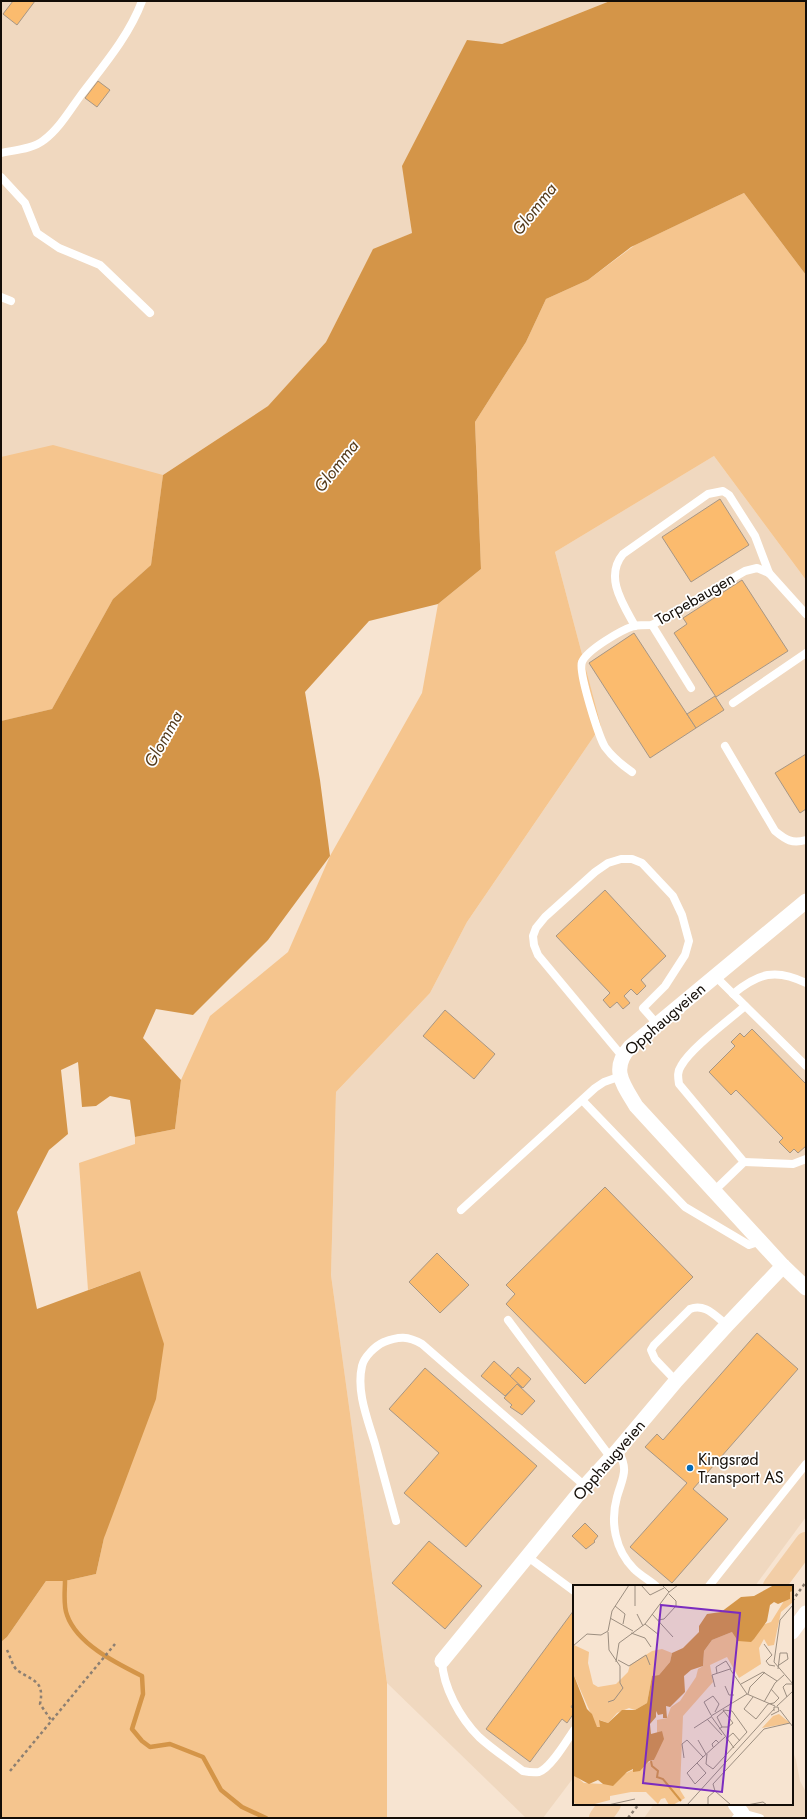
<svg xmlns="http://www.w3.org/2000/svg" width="807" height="1819" font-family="Jost,sans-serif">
	<rect width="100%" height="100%" fill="#f7e4d1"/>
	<!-- built -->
	<g fill="#f0d8bf">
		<path d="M1 1H610L502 44 467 41 403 166 412 233 373 250 326 342 268 406 163 475 151 565 52 709 1 721Z"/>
		<path d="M714 456 806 580V1517L755 1586H574V1777L543 1818H526L387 1683 331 1275 336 1092 430 993 467 922 601 726 555 552Z"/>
		<path d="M792 1749 796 1760 800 1781 806 1792V1818H644L654 1804H792Z"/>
	</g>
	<!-- green -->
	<g fill="#f5c58e">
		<path d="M744 193 806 275V580L714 456 555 552 601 726 467 922 430 993 336 1092 331 1275 387 1683V1818H1V1642L7 1637 46 1581H65L96 1574 104 1538 140 1271 88 1290 79 1163 135 1144V1137L175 1129 181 1080 210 1016 288 952 330 856 422 693 438 604 481 569 475 422 526 342 546 299 588 280 635 245Z"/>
		<path d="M53 445 163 475 151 565 113 599 52 709 1 721V457Z"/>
	</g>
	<!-- water -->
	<path fill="#d49548" d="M610 1H806V275L744 193 631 247 588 280 546 299 526 342 475 422 481 569 438 604 369 621 305 692 320 780 330 856 268 940 193 1015 156 1009 143 1038 181 1080 175 1129 135 1137 130 1100 110 1096 96 1106 82 1107 78 1062 61 1070 68 1134 49 1150 17 1212 37 1309 140 1271 164 1344 156 1399 104 1538 96 1574 65 1581H46L7 1637 1 1642V721L52 709 113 599 151 565 163 475 268 406 326 342 373 249 412 233 402 166 467 40 502 44Z"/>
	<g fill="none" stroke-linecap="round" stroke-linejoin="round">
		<!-- stream -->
		<path stroke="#d49548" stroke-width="4.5" d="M65 1581C65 1591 63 1605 67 1615 77 1644 116 1663 142 1676L143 1694 132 1729 142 1741 150 1747 170 1744 203 1757 221 1790 242 1807 266 1818"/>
	</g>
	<!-- building -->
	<g fill="#fbbb6e" stroke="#a79684">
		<path d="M13 1H35L17 25 3 14Z"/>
		<path d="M98 81 110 90 97 107 85 98Z"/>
		<path d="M720 499 749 545 691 582 662 537Z"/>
		<path d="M742 580 788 651 716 697 674 633 687 624 683 618Z"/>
		<path d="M634 633 696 728 650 758 589 663Z"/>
		<path d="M715 696 724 710 696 728 687 714Z"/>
		<path d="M806 754V809L800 813 775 773Z"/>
		<path d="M605 890 666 956 641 980 646 986 637 995 631 989 624 996 630 1003 623 1009 617 1002 610 1008 603 1000 610 993 556 936Z"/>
		<path d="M445 1010 495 1054 474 1079 423 1036Z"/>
		<path d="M752 1029 806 1084V1146L798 1153 794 1149 790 1153 779 1142 783 1138 736 1090 731 1095 709 1072 735 1046 731 1042 740 1033 744 1037Z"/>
		<path d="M605 1187 693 1277 585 1384 506 1304 515 1294 506 1285Z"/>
		<path d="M437 1253 469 1285 440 1313 409 1282Z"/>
		<path d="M757 1333 798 1369 693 1489 728 1519 672 1583 630 1547 687 1483 645 1447 657 1434 663 1440Z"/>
		<path d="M494 1361 515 1380 522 1388 517 1384 505 1396 481 1376Z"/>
		<path d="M518 1367 531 1379 523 1388 510 1376Z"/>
		<path d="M425 1368 537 1466 466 1547 404 1493 439 1453 389 1409Z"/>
		<path d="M517 1384 535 1401 522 1415 510 1407 512 1405 504 1398Z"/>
		<path d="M585 1523 598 1536 594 1541 595 1542 586 1549 572 1536Z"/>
		<path d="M429 1541 482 1586 445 1629 392 1583Z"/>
		<path d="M574 1610V1702L571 1707 574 1709V1713L567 1723 562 1719 530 1762 486 1729Z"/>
	</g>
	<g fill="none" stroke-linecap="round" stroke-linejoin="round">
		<!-- path -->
		<g stroke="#8c7f72" stroke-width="2.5" stroke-dasharray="3 3" stroke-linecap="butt">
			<path d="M792 1601 806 1582"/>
			<path d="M7 1650C10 1656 13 1667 17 1670 32 1681 45 1680 40 1704L51 1720"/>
			<path d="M10 1771 115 1644"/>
			<path d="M628 1818 639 1804"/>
		</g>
		<!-- lane -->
		<g stroke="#fff" stroke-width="8">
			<path d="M1 153C15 150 33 149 44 140 59 129 70 110 81 95 103 66 129 36 142 1"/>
			<path d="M1 177 25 203 37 233 59 248 100 265 150 313"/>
			<path d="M1 297 11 301"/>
			<path d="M652 625 691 688"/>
			<path d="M635 626C623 604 604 577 623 554L708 494 723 491 729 495 755 536 769 573"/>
			<path d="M733 703 806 653"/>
			<path d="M725 746 775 831C786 840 792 844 806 840"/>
			<path d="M632 772C622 765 613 758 605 747 599 737 578 672 582 662 587 650 621 630 634 626 639 625 646 625 652 625L745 571 757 568 769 573 806 614"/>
			<path d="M715 976 806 1066"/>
			<path d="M733 994C758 973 776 968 806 983"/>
			<path d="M622 1056 538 955 534 945 533 936 536 928 545 917 595 872 608 863 621 859H632L642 863 673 896 682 915 689 941 685 955 665 986 643 1008 657 1024"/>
			<path d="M583 1101 685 1207 749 1245 761 1241"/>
			<path d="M744 1162 793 1164 806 1159"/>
			<path d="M715 1190 744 1162 679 1084C678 1077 677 1072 681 1066 691 1048 728 1021 745 1006"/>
			<path d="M461 1210 595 1088 604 1082 621 1076"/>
			<path d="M508 1320 611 1458"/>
			<path d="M676 1381 655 1359 651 1350 654 1345 690 1309C705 1303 715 1316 727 1325"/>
			<path d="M618 1450C629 1471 623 1476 617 1497 610 1522 615 1550 634 1569 640 1575 649 1580 656 1586"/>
			<path d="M396 1521C389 1496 382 1470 375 1444 368 1420 356 1392 362 1366 364 1357 375 1346 384 1342 399 1336 408 1336 422 1344L585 1486"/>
			<path d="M528 1557 574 1591"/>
			<path d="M709 1586 806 1464"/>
			<path d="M442 1661C443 1687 460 1718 479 1737 492 1749 509 1760 523 1771 528 1772 533 1773 539 1772 551 1768 567 1740 574 1730"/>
			<path d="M736 1818 742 1813 760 1818"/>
		</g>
		<!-- street -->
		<g stroke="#fff" stroke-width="15">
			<path d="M806 901 630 1047C610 1069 623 1084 636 1106L783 1266 806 1288"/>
			<path d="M792 1632 806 1613"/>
			<path d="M442 1661 585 1486 618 1450 676 1381 727 1325 783 1266"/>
			<path d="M735 1804 742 1813"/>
		</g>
		<!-- highway -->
		<g stroke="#f2cea7" stroke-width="22">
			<path d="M774 1586 806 1543"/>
			<path d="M600 1818 610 1804"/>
		</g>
	</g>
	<!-- markers -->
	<circle fill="#056bb7" stroke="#fff" stroke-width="1.5" cx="690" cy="1468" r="4"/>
	<g text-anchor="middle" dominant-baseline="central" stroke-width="3.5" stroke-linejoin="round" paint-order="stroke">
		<!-- street labels -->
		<g font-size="16" fill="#130d07" stroke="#fff">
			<text transform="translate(695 599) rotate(-30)">Torpebaugen</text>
			<text transform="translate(665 1019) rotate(-41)">Opphaugveien</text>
			<text transform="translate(609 1460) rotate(-49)">Opphaugveien</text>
		</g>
		<!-- poi labels -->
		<g font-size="16" fill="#130d07" stroke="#fff" text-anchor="start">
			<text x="698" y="1459">Kingsrød<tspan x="698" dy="18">Transport AS</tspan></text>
		</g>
		<!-- water labels -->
		<g font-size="17" font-style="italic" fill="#543a1a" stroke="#fff">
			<text transform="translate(534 209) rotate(-52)">Glomma</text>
			<text transform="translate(336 466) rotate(-52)">Glomma</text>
			<text transform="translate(163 739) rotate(-61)">Glomma</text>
		</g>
	</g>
	<!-- overview -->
	<g transform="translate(573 1585)">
		<rect width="220" height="220" fill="#f7e4d1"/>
		<path d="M220 6V17L208 27 201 60 195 61 191 54 186 63 188 79 166 93 154 72 137 80 140 97 110 131 107 205 112 213 100 220H96L92 213 88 214 85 219 73 207H58L37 211V215L18 220H2L0 214V189L11 198 30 199 81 175 89 146 84 148V135L94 133 98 122 107 116 123 92 125 84 130 81 131 66 139 55 159 47 181 53 189 40 198 37 211 16 217 14V7ZM1 60 16 67 15 78 20 99 25 102 43 99 55 87 57 80 79 66 89 64 99 68 97 77 86 90 79 91 74 118 62 125 56 123 44 128 35 138 27 135 28 142 24 143 0 88ZM206 129 217 138 189 143 200 131Z" fill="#f5c58e"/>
		<path d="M201 0H220V6L217 7V14L205 19 201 17 197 20 194 36 181 54 178 57 165 56 159 47 139 55 131 66 130 81 118 85 111 91 112 107 97 122 93 121 94 133H90V129L85 130 83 126V132L77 139 78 149 89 146 91 154 81 175 76 176 67 186 60 187V184L54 187 40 201 30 199 25 195 16 199 1 191 0 88 14 124 19 129 24 142H27L26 135 35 138 49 125H62L74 118 79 91 86 90 97 77 99 68 110 63 126 47V41L134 29 148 27 168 12 181 11Z" fill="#d49548"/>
		<path fill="none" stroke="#d49548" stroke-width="2" d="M78 176 79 181 85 186 84 192 90 194 108 216"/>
		<path fill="none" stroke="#9c8e80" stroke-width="1" d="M68 0 77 10 91 3M89 0 96 7 105 0M220 20 207 35 201 77 220 99M42 21 52 29 50 39M62 21V0M64 29 70 41M79 29 100 52M37 33 60 46M85 35 91 34 103 21V16L96 9M72 39 86 50M35 47 36 65 47 81V98L50 103 41 115 35 117M58 48 72 53 78 62M191 59 199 70M0 61 14 49 28 50 35 46 39 26 56 0M199 70 193 76 196 80 202 81M45 75 56 81 73 70 77 80M43 77 46 58 72 39 96 7M205 84 207 68H214L215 74 206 80M144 88 143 82 153 76 158 84M168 99 190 87 204 96M152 101 156 110H161M142 102 139 90 157 84 174 109 202 121M175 109 177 102 192 87M180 112 171 124 183 134 195 119 201 118 206 113 198 104M214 112 210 102 213 99H219M191 117 202 98 211 90M204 121 220 106M207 125 220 142M138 130 131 117 140 111 146 119 142 127M198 130 206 126 205 122H201V126M134 134 149 150M149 142H155L160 138 150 125M121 143 138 132M146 144 149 142 144 132 151 126M153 154 160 148 167 156M125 155 133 169M140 162 139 159 143 155 146 158M161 163 138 131 174 109M134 169 133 179 140 184 174 147 159 126 150 125M111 173 109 159 114 155 130 172M124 178 133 188 122 199 114 188 130 172 152 152M35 220 62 214M114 220 201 124M135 220V212L142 206M158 220 142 206 140 199 191 144 217 138M174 220 190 217 194 220"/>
		<path fill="#7b2cbf" fill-opacity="0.15" stroke="#7b2cbf" stroke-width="2" d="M88 20 167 28 149 207 70 198Z"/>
		<rect width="220" height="220" fill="none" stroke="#130d07" stroke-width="2"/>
	</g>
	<!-- border -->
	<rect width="807" height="1819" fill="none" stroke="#130d07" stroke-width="4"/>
</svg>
